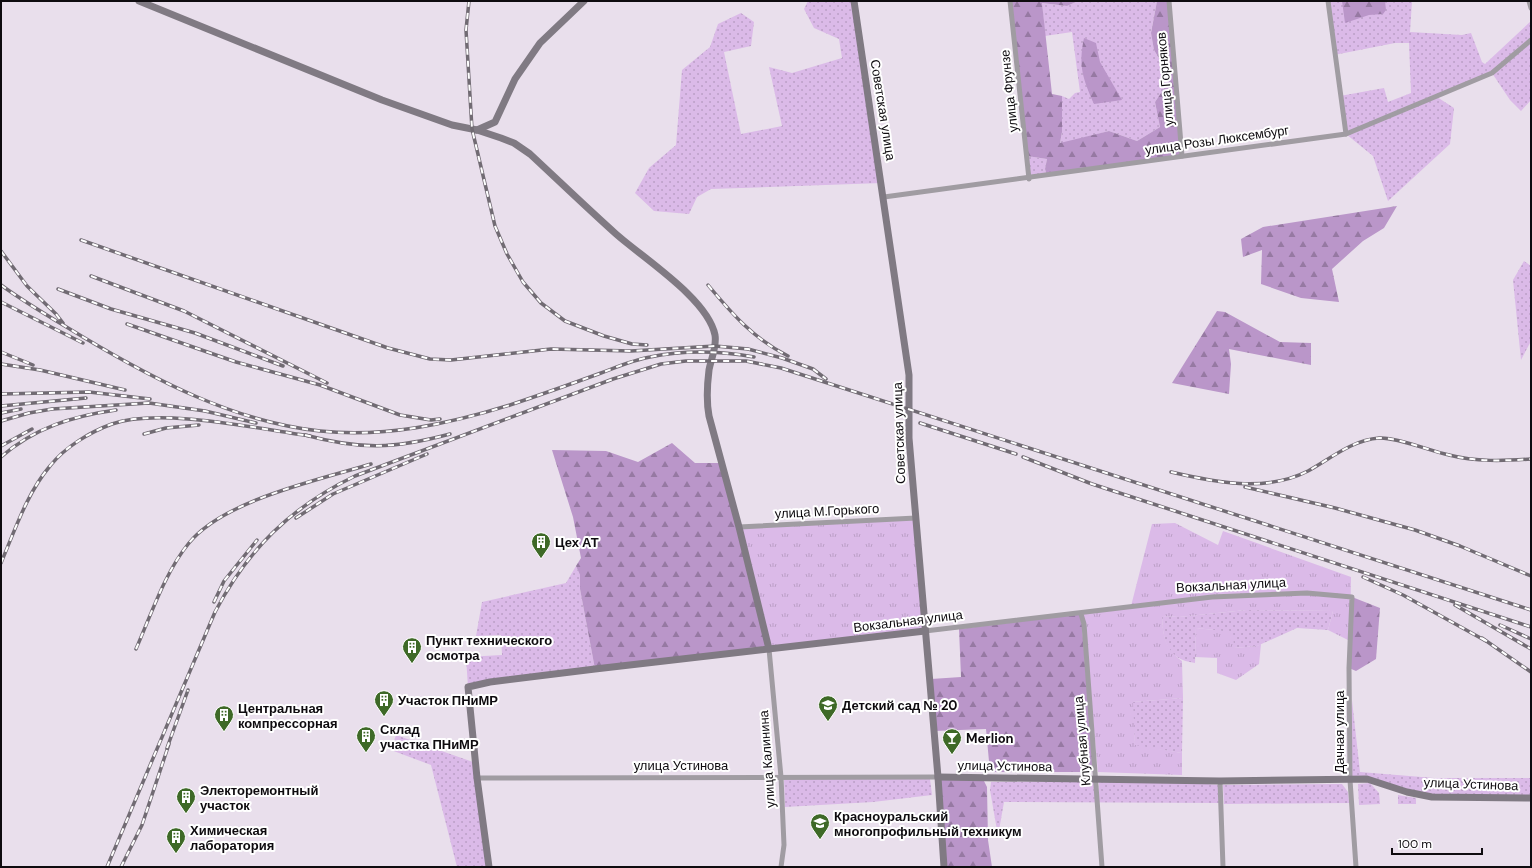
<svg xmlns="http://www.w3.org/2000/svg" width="1532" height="868" font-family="'DM Sans',sans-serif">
	<defs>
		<pattern id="grass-dots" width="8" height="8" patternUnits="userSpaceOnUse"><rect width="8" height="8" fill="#dbbae8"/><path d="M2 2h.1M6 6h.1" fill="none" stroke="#bb9fc6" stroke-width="1.8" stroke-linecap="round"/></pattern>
		<pattern id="forest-firs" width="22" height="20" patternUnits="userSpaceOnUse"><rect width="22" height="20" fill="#ba96c9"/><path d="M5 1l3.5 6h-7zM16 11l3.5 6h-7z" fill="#9679a2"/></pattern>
		<pattern id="park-tufts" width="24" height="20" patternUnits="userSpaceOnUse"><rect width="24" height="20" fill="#dbbae8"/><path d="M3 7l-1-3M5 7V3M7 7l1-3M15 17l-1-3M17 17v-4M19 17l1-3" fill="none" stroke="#bb9fc6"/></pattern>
	</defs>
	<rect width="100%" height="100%" fill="#e9dfec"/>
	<!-- grass -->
	<g fill="url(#grass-dots)">
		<path d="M808 1H854L882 183 711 189 697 197 689 214 654 211 635 193 649 168 676 145 682 70 710 47 718 24 741 13 754 22 751 46 724 52 741 134 782 126 769 67 792 73 842 58 839 39 814 28 804 9Z"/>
		<path d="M1078 1H1157L1151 32 1154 50 1171 78 1155 102 1160 127 1137 141 1109 131 1060 144 1062 132V96L1069 99 1075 93 1080 92 1072 32 1045 36 1042 3 1067 6Z"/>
		<path d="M1328 1H1412L1410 32 1462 35 1471 33 1482 62 1485 64 1531 21V100L1521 111 1510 100 1492 73 1437 97 1454 108 1450 144 1388 201 1373 156 1346 134 1340 96 1384 88 1388 102 1411 93 1409 43H1395L1334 55Z"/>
		<path d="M1027 156 1047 159 1045 169 1047 176 1029 179Z"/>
		<path d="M1524 261 1531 266V341L1521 360 1513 280Z"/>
		<path d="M576 566 580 575V589L595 669 468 687 466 657 502 655 501 635 476 636 482 602 566 583Z"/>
		<path d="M1246 610 1333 611 1328 630 1297 628 1257 646 1234 648 1214 630 1196 628 1195 663C1167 659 1163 642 1162 616L1179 617Z"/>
		<path d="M1183 698 1182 753 1135 746 1132 702Z"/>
		<path d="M1352 700 1360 772 1434 778H1531V798L1432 797 1351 779Z"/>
		<path d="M396 735 473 762 486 867H457L431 765 391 750Z"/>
		<path d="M784 779H930L932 795 873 802 785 807Z"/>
		<path d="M1094 781 1098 799 1099 782H1183L1219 785V803L1004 802 998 836 990 790 991 782Z"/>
		<path d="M1370 783 1379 793 1380 804 1359 805 1358 784Z"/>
		<path d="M1342 784 1348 792 1349 803 1224 804 1223 785Z"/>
		<path d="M1398 795 1416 798V804H1398Z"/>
	</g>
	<!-- forest -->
	<g fill="url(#forest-firs)">
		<path d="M1010 1H1078L1067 6 1042 3 1052 94 1062 96V132L1060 143 1109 131 1137 141 1160 127 1155 102 1171 78 1154 50 1151 33 1157 1H1169L1182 156 1047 176 1045 169 1047 159 1027 156Z"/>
		<path d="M1342 1H1385L1386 10 1383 14 1369 15 1345 23Z"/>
		<path d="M1084 38 1096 43 1100 62 1122 100 1094 104C1083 79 1078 66 1084 38Z"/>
		<path d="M1397 206 1384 228 1363 241 1332 269 1339 302 1301 298 1261 284 1262 250 1243 257 1241 239 1263 227Z"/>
		<path d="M1217 311 1225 312 1280 342 1311 343V365L1229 349 1231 364 1229 394 1172 383Z"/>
		<path d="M672 443 695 463H721L769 649 595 669 580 589V575L576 566 581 558 573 517 552 450 606 451 638 462Z"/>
		<path d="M1352 597 1380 608 1376 659 1356 671 1349 668Z"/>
		<path d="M1081 614 1094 772H990L986 729 934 731 931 679 961 677 959 629Z"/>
		<path d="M938 777 984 781 987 787 988 840 992 867H942Z"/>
	</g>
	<!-- park -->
	<g fill="url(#park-tufts)">
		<path d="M916 518 925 631 769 649 739 527Z"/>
		<path d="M1175 523 1218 545 1223 531 1351 577 1350 641 1328 630 1333 611 1246 610 1179 617 1162 616C1163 636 1165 649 1182 661L1183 698 1133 702 1135 745 1182 753V775L1098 772 1084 624 1081 614 1131 606 1152 524Z"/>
		<path d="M1196 628 1233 632 1234 648 1257 646 1261 644 1259 664 1236 680 1217 673V658L1195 657Z"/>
	</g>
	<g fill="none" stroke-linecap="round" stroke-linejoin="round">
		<!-- street -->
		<g stroke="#a09ca2" stroke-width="5">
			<path d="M1010 1 1029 179"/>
			<path d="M1169 1 1182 156"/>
			<path d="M1328 1 1346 134"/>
			<path d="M1529 1 1531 8"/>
			<path d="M884 197 1346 134 1492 73 1531 40"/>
			<path d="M739 527 916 518"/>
			<path d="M1081 614 1084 624 1102 867"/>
			<path d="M925 631 1212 597 1307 593 1352 597 1349 668 1350 780 1356 867"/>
			<path d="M769 649 781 777 784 845 781 867"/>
			<path d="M477 778 938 777"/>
			<path d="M1220 781 1223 867"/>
		</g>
		<!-- secondary -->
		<g stroke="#807a83" stroke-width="7">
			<path d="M139 1 382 100 452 125 477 130 501 138 514 143 530 154C558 180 587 208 616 234 643 258 708 299 715 335 717 347 711 359 709 370 707 386 706 400 709 416L739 527 769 649"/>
			<path d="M854 1 909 375V438L938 777 944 867"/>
			<path d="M477 130 495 122 515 79 540 43 584 1"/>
			<path d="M938 777 1220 781 1367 779 1407 792 1432 797 1531 798"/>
			<path d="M489 867 477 778 468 687 490 682 595 669 925 631"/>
		</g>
		<!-- rail casing -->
		<g stroke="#716b73" stroke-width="3.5">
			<g id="rail">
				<path d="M469 1 466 30 472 129 495 226 507 254 523 282 541 303 565 321 604 336 632 344 647 345"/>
				<path d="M81 240 388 348 430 359 451 360 551 349 631 351 715 346 748 349 782 358 813 369 826 379"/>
				<path d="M1 251 27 286 56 314 63 323"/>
				<path d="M91 276 184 311 327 383"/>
				<path d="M1 285C27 304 55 320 83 337 155 380 235 422 320 431 384 438 449 424 510 405 540 395 571 384 601 373 617 367 633 360 650 357 684 350 721 351 754 357"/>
				<path d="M708 285C733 315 753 338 788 356"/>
				<path d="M58 289 111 309 195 333 283 366"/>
				<path d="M1 302 83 343"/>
				<path d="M127 324 236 362 320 385 400 415 431 420 440 419"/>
				<path d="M1 352 33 365"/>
				<path d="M1 364 40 370 125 390"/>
				<path d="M1 394 89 392 150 399"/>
				<path d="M1 406 86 398"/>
				<path d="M1 413 21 409"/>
				<path d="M1 421 29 413 52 409 149 403 205 411 256 423"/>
				<path d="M920 423 1016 454"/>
				<path d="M144 434 166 428 199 425"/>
				<path d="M305 435C361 450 394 449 450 434"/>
				<path d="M1 446 32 429"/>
				<path d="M1 457C34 428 73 416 116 410"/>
				<path d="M1023 457 1092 484 1531 627"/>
				<path d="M1171 472C1214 482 1265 493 1308 471 1330 459 1352 440 1379 438 1397 437 1430 451 1449 455 1476 462 1504 461 1531 459"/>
				<path d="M1245 487 1335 508 1415 530 1460 546 1531 576"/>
				<path d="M296 518 333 494 427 454"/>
				<path d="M1 563C15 530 27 493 50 466 65 447 90 432 112 424 160 407 258 429 310 436"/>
				<path d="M1363 577 1403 595 1486 641"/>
				<path d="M214 602 224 581 257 540"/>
				<path d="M1455 605 1531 649"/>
				<path d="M1500 625 1531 639"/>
				<path d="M1482 638 1531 672"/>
				<path d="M136 649C151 615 165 572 189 543 224 500 319 480 371 464"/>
				<path d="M167 748 188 690"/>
				<path d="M107 867 215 612C248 549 291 507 355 476L613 379 661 364 686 361H746L781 368 1531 610"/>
				<path d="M121 867 142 825 169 744"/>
			</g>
		</g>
		<!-- rail -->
		<use href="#rail" stroke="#fff" stroke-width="2" stroke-dasharray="6" stroke-linecap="butt"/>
	</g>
	<!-- icons -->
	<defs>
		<g id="building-pin" transform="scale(1)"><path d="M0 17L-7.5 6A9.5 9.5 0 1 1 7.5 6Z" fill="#3e6927" stroke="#fff"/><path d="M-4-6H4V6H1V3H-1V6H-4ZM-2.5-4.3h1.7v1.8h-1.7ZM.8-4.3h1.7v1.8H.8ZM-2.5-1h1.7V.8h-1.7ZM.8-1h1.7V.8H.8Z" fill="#fff"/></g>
		<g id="school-pin" transform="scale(1)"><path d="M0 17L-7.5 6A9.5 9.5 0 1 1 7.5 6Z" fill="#3e6927" stroke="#fff"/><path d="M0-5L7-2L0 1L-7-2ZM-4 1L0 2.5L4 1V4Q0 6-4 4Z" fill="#fff"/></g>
		<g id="bar-pin" transform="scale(1)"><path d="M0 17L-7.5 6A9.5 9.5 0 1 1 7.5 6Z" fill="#3e6927" stroke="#fff"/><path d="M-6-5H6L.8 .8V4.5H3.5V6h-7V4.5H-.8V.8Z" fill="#fff"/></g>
		<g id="university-pin" transform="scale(1)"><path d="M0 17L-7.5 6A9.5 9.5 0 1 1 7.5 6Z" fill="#3e6927" stroke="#fff"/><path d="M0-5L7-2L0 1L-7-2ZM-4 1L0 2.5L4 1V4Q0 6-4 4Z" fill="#fff"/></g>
	</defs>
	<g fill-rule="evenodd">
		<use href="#building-pin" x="541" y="542"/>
		<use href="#building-pin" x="412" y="647"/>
		<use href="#building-pin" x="384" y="700"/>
		<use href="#school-pin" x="828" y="705"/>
		<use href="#building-pin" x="224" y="715"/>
		<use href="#building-pin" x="366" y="736"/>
		<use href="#bar-pin" x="952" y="738"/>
		<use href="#building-pin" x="186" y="797"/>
		<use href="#university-pin" x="820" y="823"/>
		<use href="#building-pin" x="176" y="837"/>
	</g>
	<g text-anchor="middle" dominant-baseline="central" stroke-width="4" stroke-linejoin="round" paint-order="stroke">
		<!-- street labels -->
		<g font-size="13" fill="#0e0b0f" stroke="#fff">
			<text transform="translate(1165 79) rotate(-95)">улица Горняков</text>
			<text transform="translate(1009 91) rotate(-96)">улица Фрунзе</text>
			<text transform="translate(883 110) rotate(81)">Советская улица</text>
			<text transform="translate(1217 140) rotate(-8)">улица Розы Люксембург</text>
			<text transform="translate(899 433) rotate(-92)">Советская улица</text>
			<text transform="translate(827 511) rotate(-3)">улица М.Горького</text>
			<text transform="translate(1231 585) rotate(-3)">Вокзальная улица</text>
			<text transform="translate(908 621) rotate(-7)">Вокзальная улица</text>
			<text transform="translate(1339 732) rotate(-90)">Дачная улица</text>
			<text transform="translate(1082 741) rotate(-95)">Клубная улица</text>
			<text transform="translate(767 759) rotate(-94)">улица Калинина</text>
			<text x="681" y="765">улица Устинова</text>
			<text transform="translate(1005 766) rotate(1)">улица Устинова</text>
			<text transform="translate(1471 784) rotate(2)">улица Устинова</text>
		</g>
		<!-- poi labels -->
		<g font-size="13" font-weight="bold" fill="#0e0b0f" stroke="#fff" text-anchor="start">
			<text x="555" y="542">Цех АТ</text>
			<text x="426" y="640">Пункт технического<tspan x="426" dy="15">осмотра</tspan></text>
			<text x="398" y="700">Участок ПНиМР</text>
			<text x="842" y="705">Детский сад № 20</text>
			<text x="238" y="708">Центральная<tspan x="238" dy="15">компрессорная</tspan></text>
			<text x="380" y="729">Склад<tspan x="380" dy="15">участка ПНиМР</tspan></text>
			<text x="966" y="738">Merlion</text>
			<text x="200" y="790">Электоремонтный<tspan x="200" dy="15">участок</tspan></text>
			<text x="834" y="816">Красноуральский<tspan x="834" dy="15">многопрофильный техникум</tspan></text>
			<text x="190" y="830">Химическая<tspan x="190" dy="15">лаборатория</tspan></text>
		</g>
	</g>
	<!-- border -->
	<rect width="1532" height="868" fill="none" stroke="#0e0b0f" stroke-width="4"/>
	<!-- scale -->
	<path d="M1392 848v6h90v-6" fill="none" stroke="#0e0b0f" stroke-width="2"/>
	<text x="1398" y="848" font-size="12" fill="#0e0b0f" stroke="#ffffff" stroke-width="3" paint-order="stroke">100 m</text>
</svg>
